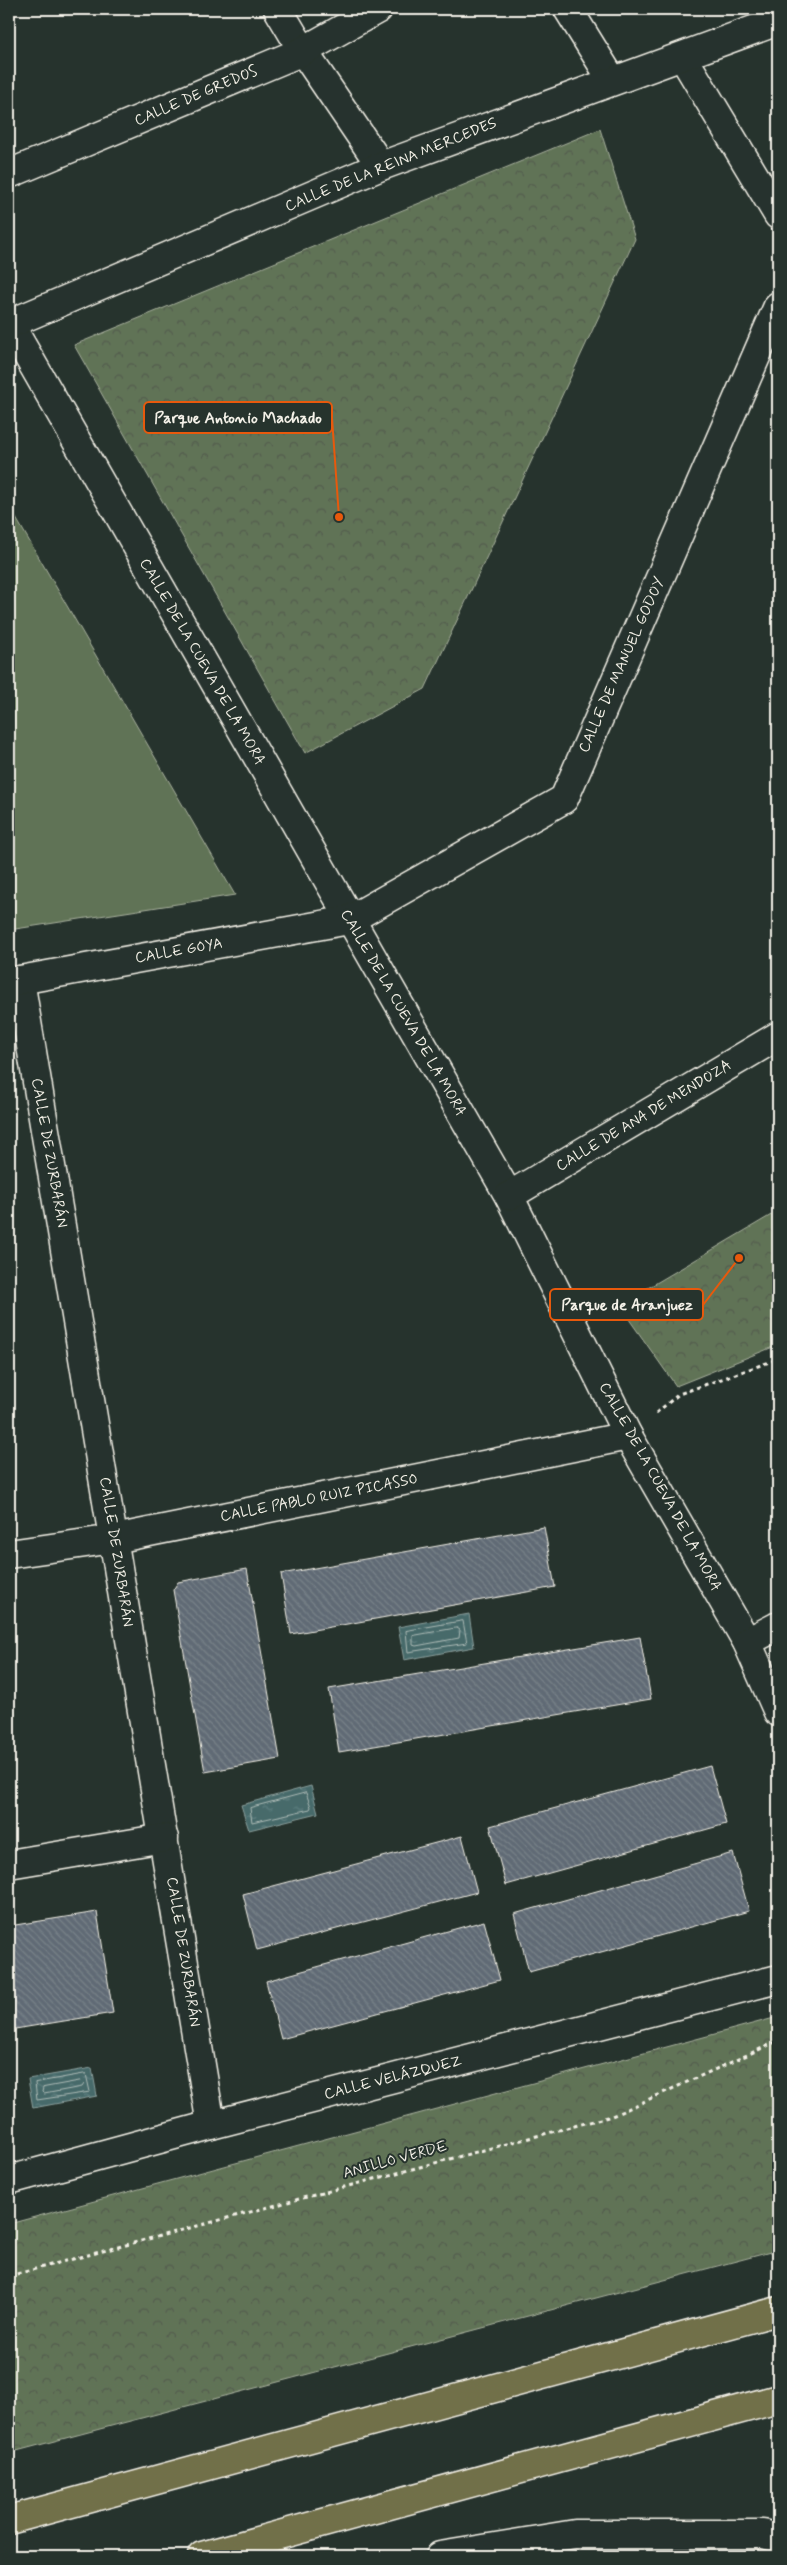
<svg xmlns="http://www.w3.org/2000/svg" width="787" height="2565" font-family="Mynerve,sans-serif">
	<defs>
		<pattern id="forest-crowns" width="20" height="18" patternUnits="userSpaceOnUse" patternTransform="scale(1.25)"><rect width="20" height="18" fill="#607356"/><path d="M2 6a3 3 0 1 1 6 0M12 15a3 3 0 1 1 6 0" fill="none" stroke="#535b4d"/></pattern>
		<pattern id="water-ripples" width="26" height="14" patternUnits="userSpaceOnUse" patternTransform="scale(1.25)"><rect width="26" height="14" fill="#466a6b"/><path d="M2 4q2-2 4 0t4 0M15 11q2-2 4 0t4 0" fill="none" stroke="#618080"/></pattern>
		<pattern id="building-back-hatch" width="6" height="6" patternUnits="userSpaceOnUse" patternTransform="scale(1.25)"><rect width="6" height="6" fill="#616b75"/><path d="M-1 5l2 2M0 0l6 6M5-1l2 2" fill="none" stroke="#788189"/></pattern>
	</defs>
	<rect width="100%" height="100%" fill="#26332d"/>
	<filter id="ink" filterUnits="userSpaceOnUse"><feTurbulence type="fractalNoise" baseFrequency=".02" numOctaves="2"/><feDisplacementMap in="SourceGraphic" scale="10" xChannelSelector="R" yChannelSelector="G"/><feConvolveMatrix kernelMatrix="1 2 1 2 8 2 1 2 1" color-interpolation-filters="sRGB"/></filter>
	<g filter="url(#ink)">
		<!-- forest -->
		<g fill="url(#forest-crowns)" stroke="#aab29f">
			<path d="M600 129 635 239 425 689 305 753 74 345Z"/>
			<path d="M778 1211V1345L676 1386 619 1305Z"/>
			<path d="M778 2017V2250L9 2453V2224Z"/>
		</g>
		<!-- garden -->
		<path fill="#607356" stroke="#aab29f" d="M9 506 235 895 9 930Z"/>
		<!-- water -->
		<g fill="url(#water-ripples)" stroke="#8ca09d">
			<path d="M469 1614 474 1647 404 1660 398 1627Z"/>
			<path d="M311 1786 318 1813 249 1830 241 1805Z"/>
			<path d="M92 2068 97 2096 33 2108 28 2079Z"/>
		</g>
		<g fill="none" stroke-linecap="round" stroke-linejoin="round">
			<!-- shore -->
			<g stroke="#aebbb6" stroke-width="1">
				<path d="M463 1621 467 1643 408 1652 406 1631Z"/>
				<path d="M457 1628 460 1630 459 1638 416 1646 413 1645V1636Z"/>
				<path d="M306 1793 311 1807 310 1809 252 1822 250 1808Z"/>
				<path d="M86 2074 90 2092 37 2100 35 2083Z"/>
				<path d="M81 2081 84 2084 82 2087 44 2094 42 2092 43 2088Z"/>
			</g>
		</g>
		<!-- building -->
		<g fill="url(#building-back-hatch)" stroke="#f4f1e8">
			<path d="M544 1527 555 1587 291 1634 281 1574Z"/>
			<path d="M247 1569 280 1759 205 1772 173 1590 178 1582Z"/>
			<path d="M640 1637 651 1699 339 1752 329 1689Z"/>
			<path d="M710 1766 726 1824 506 1885 490 1826Z"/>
			<path d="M462 1836 477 1892 257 1950 243 1894Z"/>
			<path d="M733 1853 749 1911 529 1972 514 1914Z"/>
			<path d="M97 1912 113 2013 9 2030V1926Z"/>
			<path d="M484 1921 500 1980 281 2039 266 1981Z"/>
		</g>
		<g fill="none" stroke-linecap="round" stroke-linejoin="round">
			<!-- minor casing -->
			<g stroke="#f4f1e8" stroke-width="31">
				<g id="minor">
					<path d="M278 9 303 51 381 166"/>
					<path d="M568 9 612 80"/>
					<path d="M683 57 778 215"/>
					<path d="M9 174 303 51 378 9"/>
					<path d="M9 323 509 1196 628 1436 747 1642 778 1712"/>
					<path d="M9 324 381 166 778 21"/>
					<path d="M20 980 211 2125"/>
					<path d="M9 982 349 920 564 799 778 306"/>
					<path d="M509 1196 778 1036"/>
					<path d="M9 1554 114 1539 628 1436"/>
					<path d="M747 1642 778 1626"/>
					<path d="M9 1864 164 1838"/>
					<path d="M9 2180 211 2125 778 1979"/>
				</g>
			</g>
			<!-- tertiary casing -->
			<g stroke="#f4f1e8" stroke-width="31">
				<path id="tertiary" d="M440 2556 575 2534H763L778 2538"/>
			</g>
			<!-- primary casing -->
			<g stroke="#f4f1e8" stroke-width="31">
				<g id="primary">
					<path d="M9 2520 778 2311"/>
					<path d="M202 2556 778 2399"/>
				</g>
			</g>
			<!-- path -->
			<g stroke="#f4f1e8" stroke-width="3" stroke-dasharray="4 4" stroke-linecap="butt">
				<path d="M656 1413 679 1394 778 1359"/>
				<path d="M9 2276 612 2116 778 2041"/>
			</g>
			<!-- minor -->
			<use href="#minor" stroke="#26332d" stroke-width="28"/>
			<!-- tertiary -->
			<use href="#tertiary" stroke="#26332d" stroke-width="28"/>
			<!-- primary -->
			<use href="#primary" stroke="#716f4a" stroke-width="28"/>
		</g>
	</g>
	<g text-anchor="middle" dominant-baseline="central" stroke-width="4" stroke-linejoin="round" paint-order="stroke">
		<!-- street labels -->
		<g font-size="15" fill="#f4f1e8" stroke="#26332d">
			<text transform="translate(196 96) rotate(-23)">CALLE DE GREDOS</text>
			<text transform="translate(391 165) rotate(-22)">CALLE DE LA REINA MERCEDES</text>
			<text transform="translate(202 662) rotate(60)">CALLE DE LA CUEVA DE LA MORA</text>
			<text transform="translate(622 665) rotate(-66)">CALLE DE MANUEL GODOY</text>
			<text transform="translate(179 951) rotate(-10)">CALLE GOYA</text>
			<text transform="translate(403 1013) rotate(60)">CALLE DE LA CUEVA DE LA MORA</text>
			<text transform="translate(644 1116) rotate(-31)">CALLE DE ANA DE MENDOZA</text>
			<text transform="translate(49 1153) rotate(80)">CALLE DE ZURBARÁN</text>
			<text transform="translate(660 1487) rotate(61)">CALLE DE LA CUEVA DE LA MORA</text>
			<text transform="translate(319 1498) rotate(-11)">CALLE PABLO RUIZ PICASSO</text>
			<text transform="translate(116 1552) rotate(81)">CALLE DE ZURBARÁN</text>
			<text transform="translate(183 1952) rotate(81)">CALLE DE ZURBARÁN</text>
			<text transform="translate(393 2078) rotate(-14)">CALLE VELÁZQUEZ</text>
			<text transform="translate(395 2160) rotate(-15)">ANILLO VERDE</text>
		</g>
	</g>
	<!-- callouts -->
	<path fill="none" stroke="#e8590c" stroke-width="2" d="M339 517L332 418M739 1258L703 1305"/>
	<g fill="#e8590c" stroke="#26332d" stroke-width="2">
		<circle cx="339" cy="517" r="5"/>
		<circle cx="739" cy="1258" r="5"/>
	</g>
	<g fill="#26332d" stroke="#e8590c" stroke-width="2">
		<rect x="144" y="402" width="188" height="31" rx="5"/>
		<rect x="550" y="1289" width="153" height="31" rx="5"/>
	</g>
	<g font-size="16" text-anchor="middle" font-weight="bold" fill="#f4f1e8">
		<text x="238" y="423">Parque Antonio Machado</text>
		<text x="627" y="1310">Parque de Aranjuez</text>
	</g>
	<!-- margin -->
	<rect width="787" height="2565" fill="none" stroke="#26332d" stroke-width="30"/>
	<rect x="15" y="15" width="757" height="2535" fill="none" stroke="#f4f1e8" stroke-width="2" filter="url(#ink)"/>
</svg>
